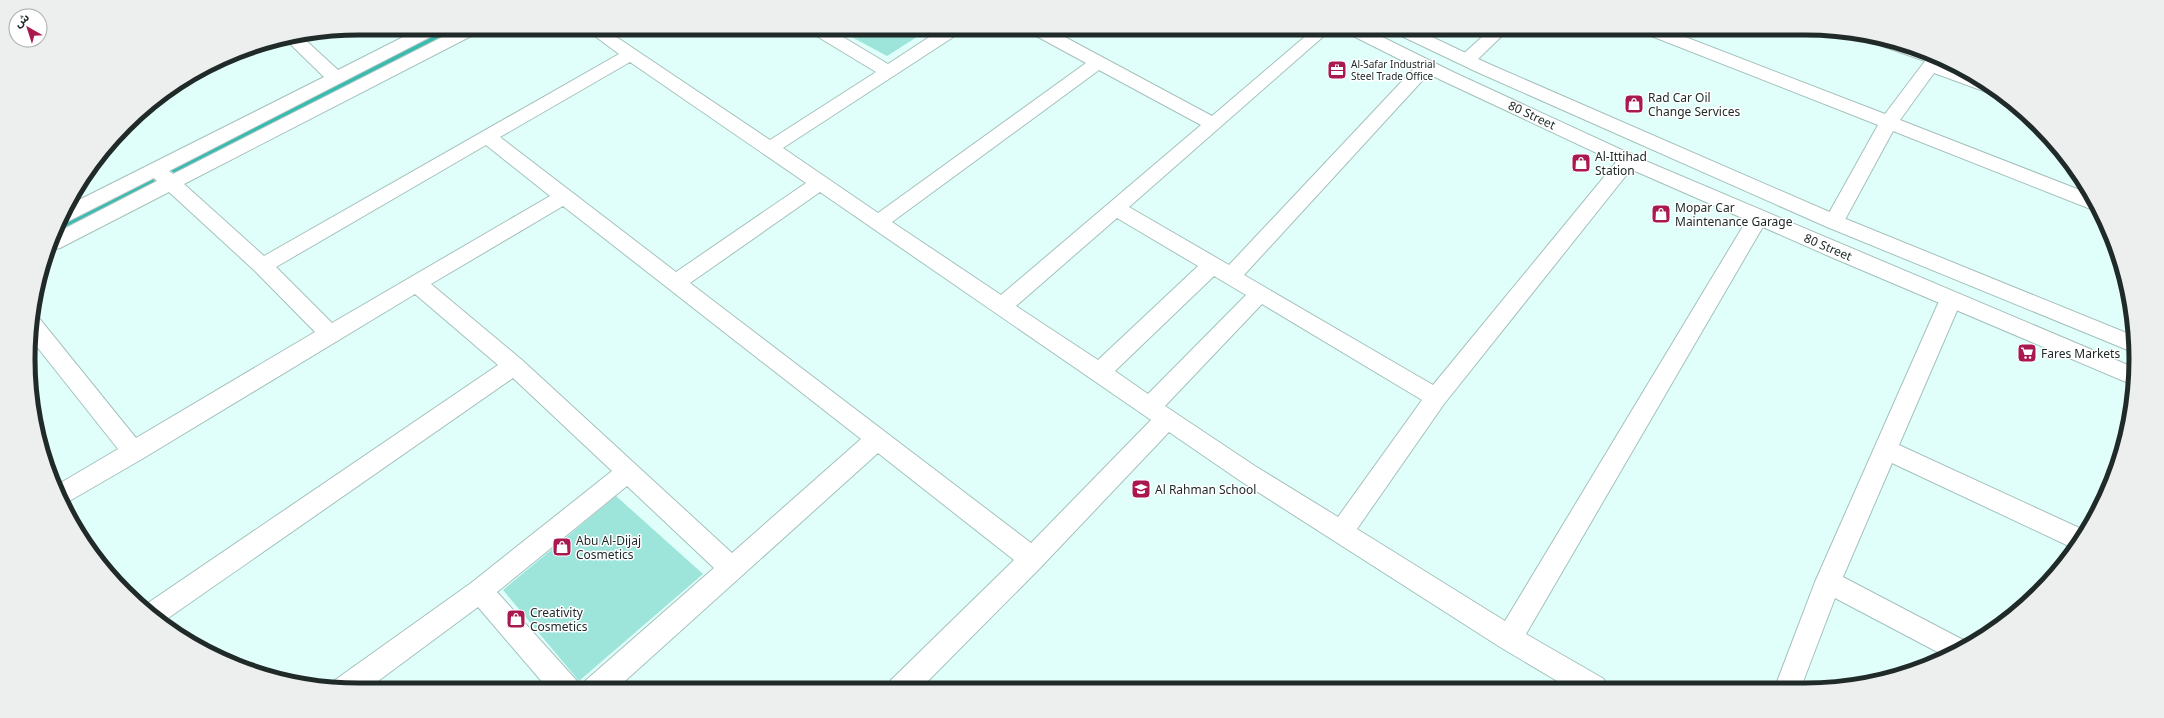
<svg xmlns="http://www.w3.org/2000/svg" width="2164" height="718" font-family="'Noto Sans','Noto Sans Arabic',sans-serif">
	<rect width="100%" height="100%" fill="#e0fefa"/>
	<!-- green -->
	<g fill="#9de5db">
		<path d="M859 28H931L887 56 848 35Z"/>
		<path d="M616 496 703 574 579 681 503 590Z"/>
	</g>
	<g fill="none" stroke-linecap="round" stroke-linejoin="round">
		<!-- stream -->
		<g stroke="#36bcaf" stroke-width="5">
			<path d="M174 170 453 28"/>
			<path d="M58 228 152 181"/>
		</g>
		<!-- minor casing -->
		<g stroke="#a5c1bd" stroke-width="2">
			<g id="minor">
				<path d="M421 28H442L440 32 169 171 173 174 460 28H481L479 32 184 184 264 256 619 54 584 28H603L770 140 876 72 810 32 808 28H828L888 64 943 28H963L961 32 783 148 878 213 1086 63 1029 32 1027 28H1048L1212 116 1315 28H1333L1129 207 1229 265 1420 62 1426 61 1432 62 1435 66 1432 70 1244 275 1433 385 1622 155 1629 153 1636 155 1638 159 1636 163 1444 404 1357 529 1505 621 1751 213 1758 211 1765 213 1768 218 1526 634 1604 679 1607 688H1569L1500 647 1239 480 1169 432 1041 567 920 689H887L891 680 1014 560 878 453 615 690H582L585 681 714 568 627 486 497 592 577 681 580 690H549L478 607 366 690 332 687 335 680 471 583 612 471 513 378 161 623 142 607 498 365 415 294 142 459 66 503 57 485 118 449 30 338 31 316 39 318 136 438 315 332 255 271 169 192 60 248 51 250 56 233 157 181 154 178 61 225 59 224 65 207 324 77 284 38 299 34 338 70ZM630 62 806 183 676 272 500 137ZM1099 70 1201 125 1001 295 892 222ZM486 145 550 196 332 323 276 267ZM820 192 1151 420 1031 543 690 283ZM563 206 861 439 732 553 522 360 431 284ZM1117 218 1198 266 1098 360 1016 306ZM1214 276 1246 295 1148 394 1115 371ZM1262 304 1422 400 1338 517 1255 466 1165 406Z"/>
				<path d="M1492 28H1510L1474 63 1468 64 1462 63 1459 59 1462 55Z"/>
				<path d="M1639 28H1662L1885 114 1925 61 1859 38 1857 33C1884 36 1920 47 1944 60L1941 63C1963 71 1982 78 2000 93H1989L1934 73 1900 120 2090 194 2098 209 2088 208 1893 131 1841 227 1834 229 1827 227 1824 222 1878 125 1641 32Z"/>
				<path d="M1951 291 1958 294 1962 299 1899 445 2086 531 2073 548 1892 463 1843 577 1969 643 1947 657 1835 598 1801 687H1775L1815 582 1940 299 1944 294Z"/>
			</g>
		</g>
		<!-- major casing -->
		<g stroke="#a5c1bd" stroke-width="2">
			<g id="major">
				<path d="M1343 28H1364L1453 72 1648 162 2135 368 2133 385 1831 257 1635 171 1441 80 1345 32Z"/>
				<path d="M1391 28H1413L1489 64 1841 217 2134 336 2135 353 1827 227 1477 72 1393 32Z"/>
			</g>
		</g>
		<!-- minor -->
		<use href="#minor" fill="#fff" fill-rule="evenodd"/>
		<!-- major -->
		<use href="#major" fill="#fff" fill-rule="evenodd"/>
	</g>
	<!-- icons -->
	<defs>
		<g id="office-square" transform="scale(1)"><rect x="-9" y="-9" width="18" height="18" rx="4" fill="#aa1850" stroke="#fff"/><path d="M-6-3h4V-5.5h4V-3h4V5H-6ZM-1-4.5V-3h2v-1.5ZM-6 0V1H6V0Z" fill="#fff"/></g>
		<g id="shop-square" transform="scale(1)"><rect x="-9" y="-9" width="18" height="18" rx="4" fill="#aa1850" stroke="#fff"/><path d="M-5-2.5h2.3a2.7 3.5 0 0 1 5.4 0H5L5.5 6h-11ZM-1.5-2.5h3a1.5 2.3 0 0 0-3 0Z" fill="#fff"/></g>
		<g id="supermarket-square" transform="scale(1)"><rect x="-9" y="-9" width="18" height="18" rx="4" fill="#aa1850" stroke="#fff"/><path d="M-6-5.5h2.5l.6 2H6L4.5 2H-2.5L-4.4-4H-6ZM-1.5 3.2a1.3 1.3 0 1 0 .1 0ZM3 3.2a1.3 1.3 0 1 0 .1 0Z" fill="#fff"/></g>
		<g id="school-square" transform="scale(1)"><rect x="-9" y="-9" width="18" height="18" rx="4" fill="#aa1850" stroke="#fff"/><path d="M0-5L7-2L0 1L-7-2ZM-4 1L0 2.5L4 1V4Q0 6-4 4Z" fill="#fff"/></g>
	</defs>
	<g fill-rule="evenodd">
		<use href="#office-square" x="1337" y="70"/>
		<use href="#shop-square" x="1634" y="104"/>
		<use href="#shop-square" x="1581" y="163"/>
		<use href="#shop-square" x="1661" y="214"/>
		<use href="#supermarket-square" x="2027" y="353"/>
		<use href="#school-square" x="1141" y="489"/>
		<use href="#shop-square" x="562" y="547"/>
		<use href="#shop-square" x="516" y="619"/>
	</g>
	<g text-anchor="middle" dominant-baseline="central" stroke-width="3" stroke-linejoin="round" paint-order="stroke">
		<!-- far-poi labels -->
		<g font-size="10" fill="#202b29" stroke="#fff" text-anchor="start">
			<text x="1351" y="64">Al-Safar Industrial<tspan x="1351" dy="12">Steel Trade Office</tspan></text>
		</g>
		<!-- poi labels -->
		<g font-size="12" fill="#202b29" stroke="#fff" text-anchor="start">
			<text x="1648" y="97">Rad Car Oil<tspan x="1648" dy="14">Change Services</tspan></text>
			<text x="1595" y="156">Al-Ittihad<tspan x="1595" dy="14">Station</tspan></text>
			<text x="1675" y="207">Mopar Car<tspan x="1675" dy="14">Maintenance Garage</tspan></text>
			<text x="2041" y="353">Fares Markets</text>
			<text x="1155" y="489">Al Rahman School</text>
			<text x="576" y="540">Abu Al-Dijaj<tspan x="576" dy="14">Cosmetics</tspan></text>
			<text x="530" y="612">Creativity<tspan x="530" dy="14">Cosmetics</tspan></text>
		</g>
		<!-- street labels -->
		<g font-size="12" fill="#202b29" stroke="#fff">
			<text transform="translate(1532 115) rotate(25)">80 Street</text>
			<text transform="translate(1828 247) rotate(23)">80 Street</text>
		</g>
	</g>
	<!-- crop -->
	<path d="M0 0H2164V718H0ZM359 35H1805A324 324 0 0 1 2129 359V359A324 324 0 0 1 1805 683H359A324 324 0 0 1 35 359V359A324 324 0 0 1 359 35Z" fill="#edeeee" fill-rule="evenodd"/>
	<path fill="none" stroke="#202b29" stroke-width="5" d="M359 35H1805A324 324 0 0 1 2129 359V359A324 324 0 0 1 1805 683H359A324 324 0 0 1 35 359V359A324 324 0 0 1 359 35Z"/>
	<!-- north arrow -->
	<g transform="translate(28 28) rotate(321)"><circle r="19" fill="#ffffff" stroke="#a6aaa9"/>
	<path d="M0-3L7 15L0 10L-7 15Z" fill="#aa1850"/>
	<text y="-6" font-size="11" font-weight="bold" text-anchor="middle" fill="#202b29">ش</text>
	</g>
</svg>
